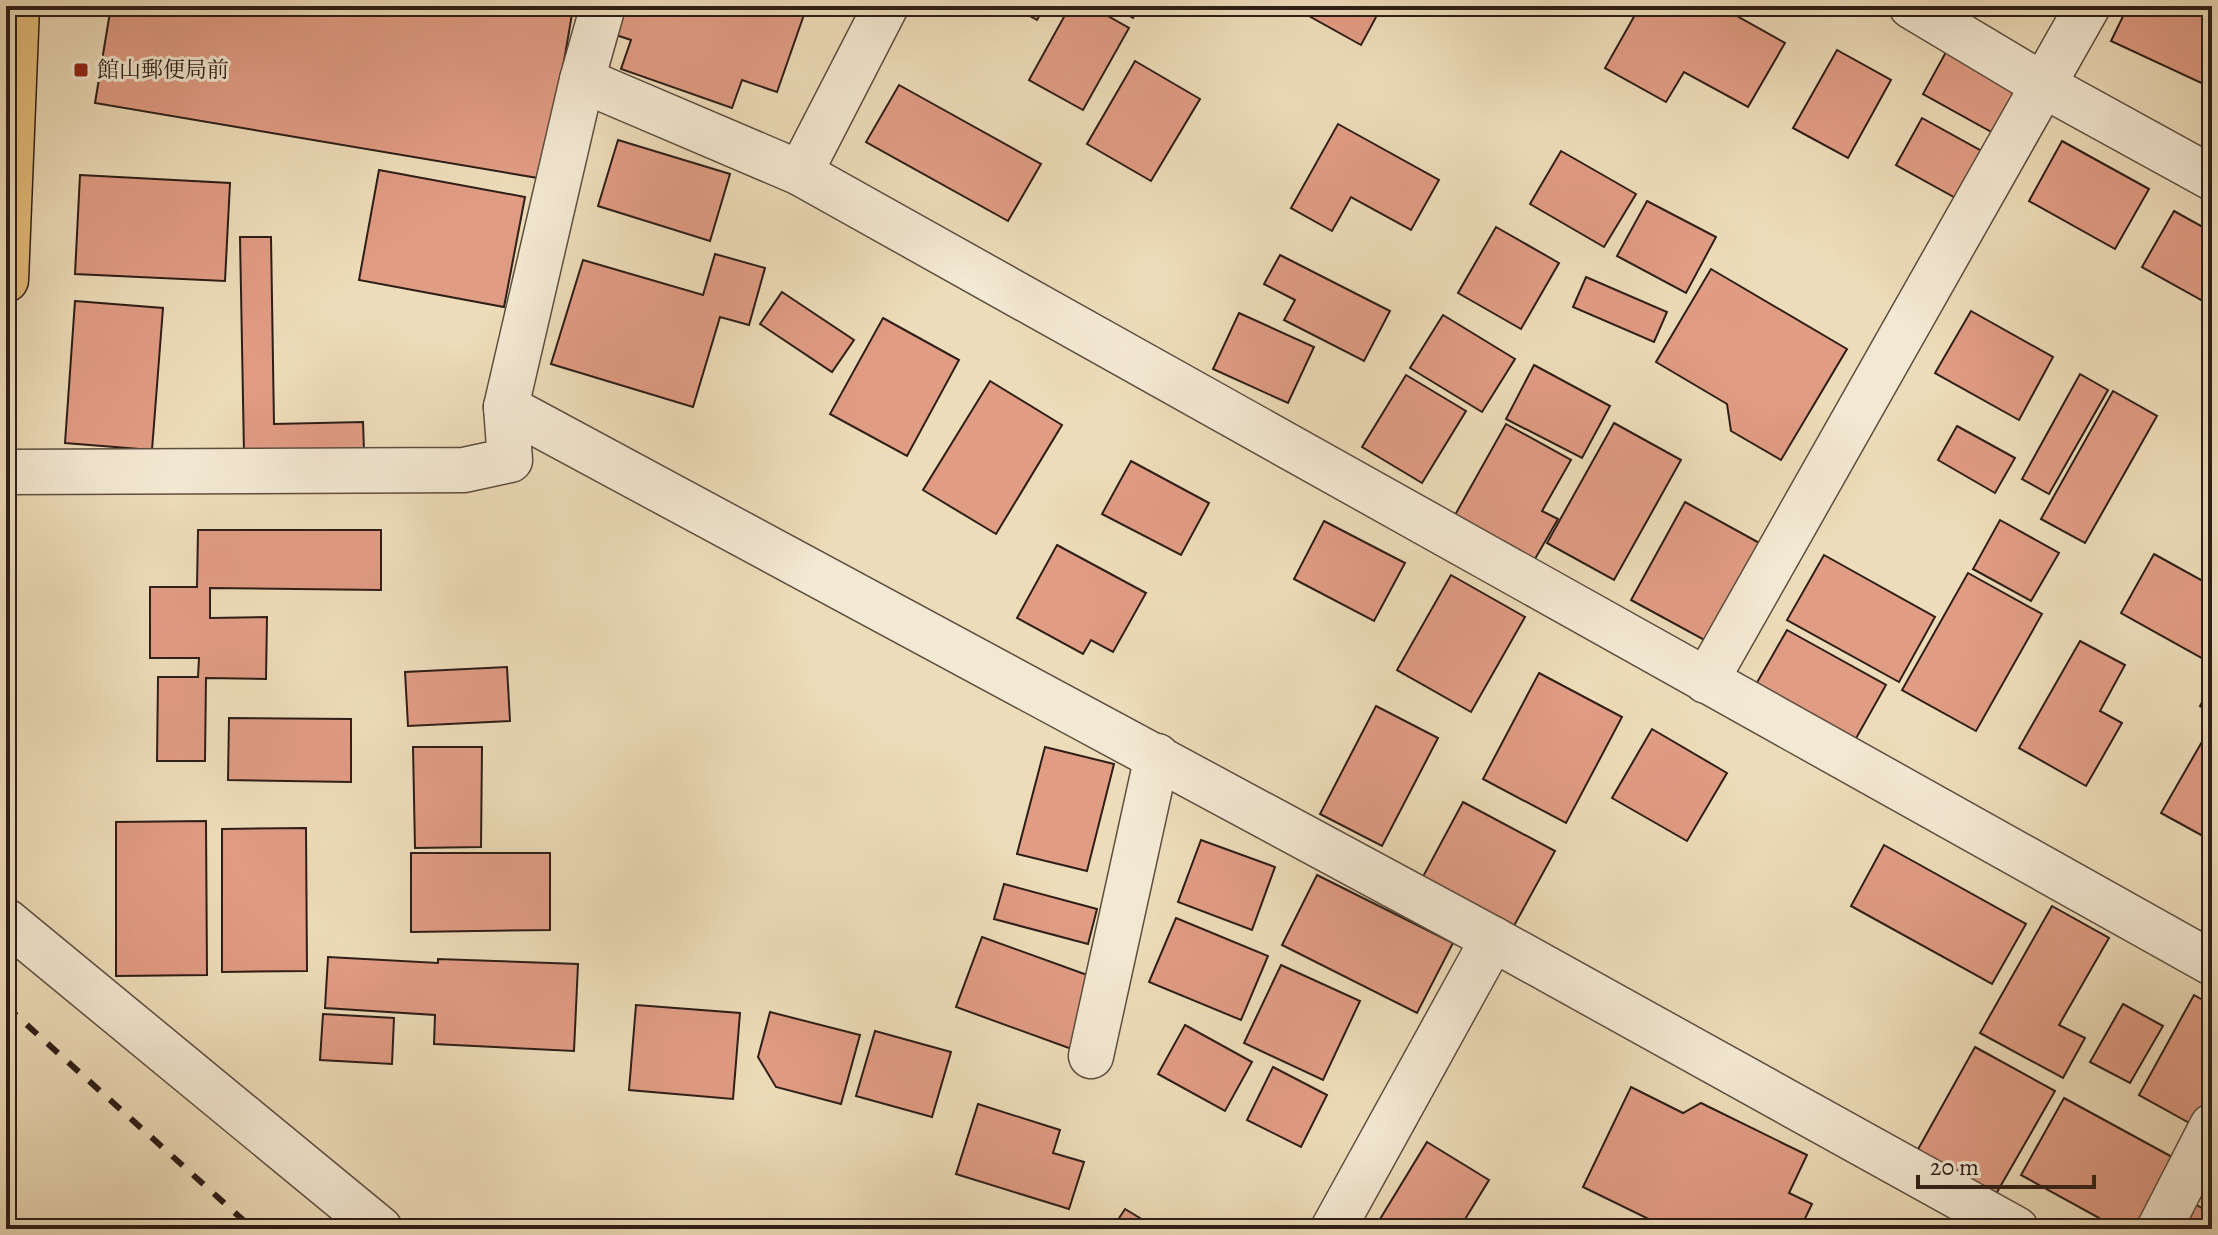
<svg xmlns="http://www.w3.org/2000/svg" width="2218" height="1235" font-family="Alegreya,'Noto Serif JP',serif">
	<rect width="100%" height="100%" fill="#eddcb9"/>
	<filter id="stains"><feTurbulence type="fractalNoise" baseFrequency=".0025" numOctaves="4"/><feColorMatrix values="0 0 0 0 .2 0 0 0 0 .09 0 0 0 0 .02 0 0 0 .5 -.17"/></filter>
	<radialGradient id="worn" r=".72"><stop offset=".6" stop-color="#630" stop-opacity="0"/><stop offset="1" stop-color="#630" stop-opacity=".3"/></radialGradient>
	<!-- building -->
	<g fill="#e19c84" stroke="#2d1e18" stroke-width="2">
		<path d="M111 6H524L572 14 544 179 95 103Z"/>
		<path d="M623 6H807L777 92 742 80 732 108 621 69 631 40 613 34Z"/>
		<path d="M1012 6H1045L1037 20Z"/>
		<path d="M1070 6H1090L1129 28 1083 110 1029 80Z"/>
		<path d="M1112 6H1140L1133 18Z"/>
		<path d="M1291 6H1382L1361 45Z"/>
		<path d="M1640 6H1719L1785 43 1748 107 1684 72 1666 102 1605 68Z"/>
		<path d="M2128 6H2212V88L2111 41Z"/>
		<path d="M1837 50 1891 80 1848 158 1793 128Z"/>
		<path d="M1946 52 2018 93 1995 134 1923 94Z"/>
		<path d="M1135 61 1200 99 1151 181 1087 144Z"/>
		<path d="M899 85 1041 164 1008 221 866 142Z"/>
		<path d="M1922 118 1987 154 1961 201 1896 165Z"/>
		<path d="M1338 124 1439 180 1411 230 1351 197 1332 231 1291 208Z"/>
		<path d="M618 140 730 174 710 241 598 206Z"/>
		<path d="M2062 141 2149 189 2115 249 2029 201Z"/>
		<path d="M1561 151 1636 194 1604 247 1530 204Z"/>
		<path d="M379 170 525 197 504 307 359 280Z"/>
		<path d="M80 175 230 183 225 281 75 274Z"/>
		<path d="M1647 201 1716 237 1686 293 1617 256Z"/>
		<path d="M2174 211 2212 232V306L2142 267Z"/>
		<path d="M1496 227 1559 263 1521 329 1458 293Z"/>
		<path d="M240 237H271L274 424 363 422 364 451 244 453Z"/>
		<path d="M715 254 765 268 749 325 720 317 693 407 551 364 583 260 703 295Z"/>
		<path d="M1280 255 1390 311 1364 361 1284 320 1295 300 1264 284Z"/>
		<path d="M1711 269 1847 349 1781 460 1731 431 1727 404 1656 362Z"/>
		<path d="M1586 277 1667 312 1654 342 1573 307Z"/>
		<path d="M782 292 854 340 832 372 760 324Z"/>
		<path d="M75 301 163 308 152 450 65 443Z"/>
		<path d="M1971 311 2053 357 2019 420 1935 373Z"/>
		<path d="M1239 313 1314 347 1288 403 1213 369Z"/>
		<path d="M1443 315 1515 359 1482 412 1410 368Z"/>
		<path d="M883 318 959 360 907 456 830 414Z"/>
		<path d="M1534 365 1610 406 1582 458 1506 419Z"/>
		<path d="M2080 374 2108 390 2049 494 2022 479Z"/>
		<path d="M1406 375 1466 411 1422 483 1362 447Z"/>
		<path d="M990 381 1062 425 996 534 923 490Z"/>
		<path d="M2113 391 2157 416 2085 543 2041 519Z"/>
		<path d="M1614 423 1681 460 1614 580 1547 543Z"/>
		<path d="M1506 424 1571 460 1542 511 1558 519 1535 559 1455 515Z"/>
		<path d="M1957 426 2015 458 1995 493 1938 460Z"/>
		<path d="M1131 461 1209 503 1181 555 1102 514Z"/>
		<path d="M1685 502 1763 545 1708 642 1631 600Z"/>
		<path d="M2000 520 2059 553 2031 601 1973 569Z"/>
		<path d="M1324 521 1405 563 1374 621 1294 579Z"/>
		<path d="M198 530H381V590L210 588V618L267 617 266 679 206 678 205 761H157L158 677H198L199 658H150V587H197Z"/>
		<path d="M1057 545 1146 593 1113 652 1091 640 1083 654 1017 618Z"/>
		<path d="M2154 554 2212 586V656L2209 662 2121 613Z"/>
		<path d="M1824 555 1935 617 1899 682 1787 620Z"/>
		<path d="M1968 573 2042 614 1976 731 1902 690Z"/>
		<path d="M1451 575 1525 617 1471 712 1397 670Z"/>
		<path d="M1787 630 1886 685 1854 742 1755 686Z"/>
		<path d="M2080 641 2125 665 2100 711 2122 723 2086 786 2019 748Z"/>
		<path d="M507 667 510 721 408 726 405 672Z"/>
		<path d="M1539 673 1622 717 1566 823 1483 779Z"/>
		<path d="M2212 683V713L2200 706Z"/>
		<path d="M1376 706 1438 738 1382 846 1320 814Z"/>
		<path d="M229 718 351 719V782L228 780Z"/>
		<path d="M1652 729 1727 773 1687 841 1612 798Z"/>
		<path d="M2203 740 2212 744V841L2161 813Z"/>
		<path d="M413 747H482L481 847 415 848Z"/>
		<path d="M1045 747 1114 764 1087 871 1017 854Z"/>
		<path d="M1463 802 1555 851 1510 933 1419 884Z"/>
		<path d="M206 821 207 975 116 976V822Z"/>
		<path d="M306 828 307 971 222 972V829Z"/>
		<path d="M1201 840 1275 867 1252 930 1178 902Z"/>
		<path d="M1884 845 2026 924 1992 984 1851 906Z"/>
		<path d="M411 853H550V930L411 932Z"/>
		<path d="M1317 875 1453 943 1417 1013 1282 945Z"/>
		<path d="M1004 884 1097 909 1088 944 994 919Z"/>
		<path d="M2052 906 2109 938 2059 1025 2085 1038 2063 1078 1980 1033Z"/>
		<path d="M1176 918 1268 956 1241 1020 1149 982Z"/>
		<path d="M982 937 1090 976 1091 1056 956 1007Z"/>
		<path d="M328 957 438 963V959L578 964 574 1051 434 1044 435 1015 325 1008Z"/>
		<path d="M1281 965 1360 1001 1323 1080 1244 1043Z"/>
		<path d="M2194 995 2212 1005V1091L2193 1125 2139 1095Z"/>
		<path d="M2123 1004 2163 1026 2130 1083 2090 1062Z"/>
		<path d="M636 1005 740 1013 733 1099 629 1090Z"/>
		<path d="M770 1012 860 1035 841 1104 776 1087 758 1057Z"/>
		<path d="M323 1014 394 1018 392 1064 320 1060Z"/>
		<path d="M1185 1025 1252 1062 1225 1111 1158 1074Z"/>
		<path d="M875 1031 951 1052 932 1117 856 1096Z"/>
		<path d="M1975 1047 2055 1091 1996 1194 1917 1151Z"/>
		<path d="M1273 1067 1327 1095 1301 1147 1247 1120Z"/>
		<path d="M1631 1087 1683 1113 1701 1103 1807 1155 1789 1193 1812 1204 1800 1229H1669L1583 1187Z"/>
		<path d="M2064 1098 2174 1158 2134 1229H2119L2021 1175Z"/>
		<path d="M978 1104 1060 1130 1053 1153 1084 1162 1069 1209 956 1174Z"/>
		<path d="M1427 1142 1489 1180 1459 1229H1374Z"/>
		<path d="M2188 1200 2212 1214V1229H2172Z"/>
		<path d="M1125 1209 1158 1229H1112Z"/>
	</g>
	<g fill="none" stroke-linecap="round" stroke-linejoin="round">
		<!-- minor casing -->
		<g stroke="#5d4e40" stroke-width="47">
			<g id="minor">
				<path d="M1911 6 2043 85 2212 178"/>
				<path d="M582 80 800 173 2212 963"/>
				<path d="M800 173 886 6"/>
				<path d="M506 407 1493 939 2016 1229"/>
				<path d="M6 472 464 470 510 460 506 407 582 80 603 6"/>
				<path d="M1706 681 2088 6"/>
				<path d="M6 921 380 1229"/>
				<path d="M1091 1056 1157 756"/>
				<path d="M1333 1229 1493 939"/>
				<path d="M2159 1229 2212 1126"/>
			</g>
		</g>
		<!-- trunk casing -->
		<g stroke="#2d1e18" stroke-width="47">
			<path id="trunk" d="M6 280 17 6"/>
		</g>
		<!-- minor -->
		<use href="#minor" stroke="#f3e8d2" stroke-width="44"/>
		<!-- trunk -->
		<use href="#trunk" stroke="#e6be7c" stroke-width="44"/>
		<!-- rail -->
		<path stroke="#2d1e18" stroke-width="6" stroke-dasharray="14 14" stroke-linecap="butt" d="M6 1006 253 1229"/>
	</g>
	<!-- markers -->
	<rect fill="#8f2418" stroke="#f3e8d2" stroke-width="3" x="73" y="62" width="16" height="16" rx="4"/>
	<g text-anchor="middle" dominant-baseline="central" stroke-width="6" stroke-linejoin="round" paint-order="stroke">
		<!-- poi labels -->
		<g font-size="22" fill="#2d1e18" stroke="#f3e8d2" text-anchor="start">
			<text x="97" y="70">館山郵便局前</text>
		</g>
	</g>
	<!-- margin -->
	<rect width="2218" height="1235" fill="none" stroke="#eddcb9" stroke-width="32"/>
	<rect x="8" y="8" width="2202" height="1219" fill="none" stroke="#2d1e18" stroke-width="4"/>
	<rect x="16" y="16" width="2186" height="1203" fill="none" stroke="#2d1e18" stroke-width="2"/>
	<!-- scale -->
	<path d="M1918 1175v12h176v-12" fill="none" stroke="#2d1e18" stroke-width="4"/>
	<text x="1930" y="1175" font-size="24" fill="#2d1e18" stroke="#f3e8d2" stroke-width="6" paint-order="stroke">20 m</text>
	<rect width="100%" height="100%" filter="url(#stains)"/>
	<rect width="100%" height="100%" fill="url(#worn)"/>
</svg>
